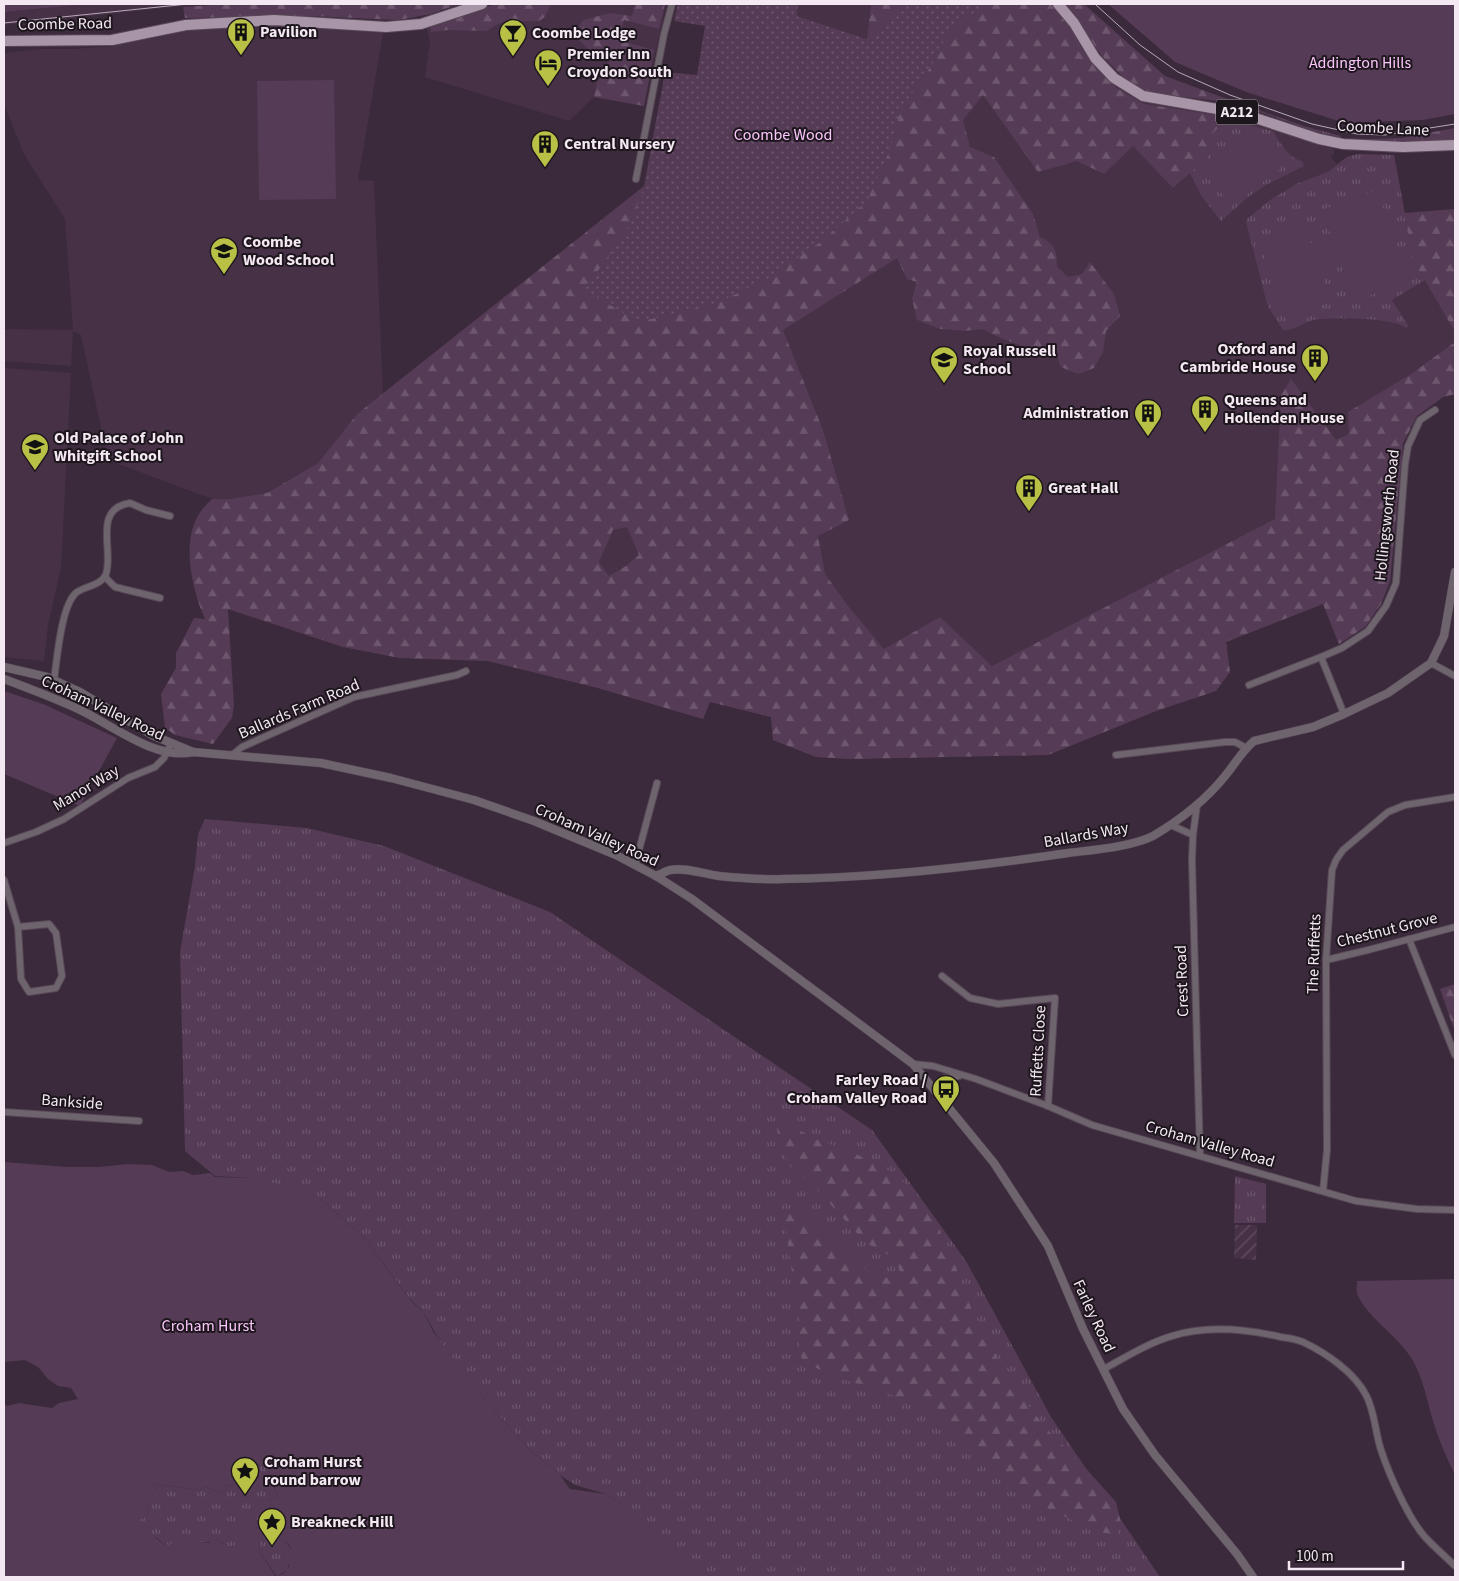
<svg xmlns="http://www.w3.org/2000/svg" width="1459" height="1581" font-family="'Source Sans 3',sans-serif">
	<defs>
		<pattern id="industrial-furrows" width="10" height="10" patternUnits="userSpaceOnUse" patternTransform="scale(1.25)"><rect width="10" height="10" fill="#473147"/><path d="M-1 1l2-2M0 10L10 0M9 11l2-2" fill="none" stroke="#624f62"/></pattern>
		<pattern id="grass-tufts" width="24" height="20" patternUnits="userSpaceOnUse" patternTransform="scale(1.25)"><rect width="24" height="20" fill="#553b55"/><path d="M3 7l-1-3M5 7V3M7 7l1-3M15 17l-1-3M17 17v-4M19 17l1-3" fill="none" stroke="#6e576e"/></pattern>
		<pattern id="forest-firs" width="22" height="20" patternUnits="userSpaceOnUse" patternTransform="scale(1.25)"><rect width="22" height="20" fill="#553b55"/><path d="M5 1l3.5 6h-7zM16 11l3.5 6h-7z" fill="#6e576e"/></pattern>
		<pattern id="garden-dots" width="8" height="8" patternUnits="userSpaceOnUse" patternTransform="scale(1.25)"><rect width="8" height="8" fill="#553b55"/><path d="M2 2h.1M6 6h.1" fill="none" stroke="#6e576e" stroke-width="1.8" stroke-linecap="round"/></pattern>
	</defs>
	<rect width="100%" height="100%" fill="#3b2a3b"/>
	<!-- built -->
	<g fill="#473147">
		<path d="M85 4H360H203L4 25V12Z"/>
		<path d="M494 4H666L644 106 594 97 569 121 425 77 430 42 427 28Z"/>
		<path d="M798 4H871L867 39 797 16Z"/>
		<path d="M1058 14 1091 61 1112 82 1141 101 1239 117 1271 127 1334 149V154L1331 156 1336 164 1347 157 1358 154 1394 155 1414 262 1455 332V394L1443 397 1417 416 1403 443 1390 581 1381 604 1365 627 1339 644 1323 604 1226 642 1230 672 1216 691 1156 711 1048 755 851 759 816 757 773 740 771 717 710 702 703 719 598 688 488 661 400 658 343 647 227 609Z"/>
		<path d="M274 26 307 27 383 33 358 180 374 181 383 394 357 414 318 463 267 493 230 499H212L108 460 81 335 73 331 71 366 4 361V329L73 330 65 219 24 154 4 104V53L40 49H74L113 46 192 30Z"/>
		<path d="M4 368 71 373 61 568 48 625 44 661 4 657Z"/>
	</g>
	<!-- industrial -->
	<path fill="url(#industrial-furrows)" d="M1235 1225H1257L1256 1260 1234 1258Z"/>
	<!-- grass -->
	<g fill="url(#grass-tufts)">
		<path d="M1227 99 1304 126 1341 136V138C1316 134 1295 124 1271 116 1257 111 1241 107 1227 102Z"/>
		<path d="M1227 122H1237L1273 131C1280 142 1288 158 1302 161L1304 166 1266 185 1248 197 1221 221 1202 197 1190 173 1207 158C1208 139 1210 130 1227 122Z"/>
		<path d="M1358 154 1394 155 1414 262 1425 280 1392 300 1409 327 1406 328C1392 317 1331 317 1313 320 1303 323 1294 331 1283 330L1269 308 1266 300 1246 222 1247 219 1270 200 1296 184 1328 172 1347 157Z"/>
		<path d="M205 819 307 828 384 846 550 912 872 1130 966 1261 1051 1417 1160 1577H711L671 1551 623 1505 606 1494 575 1485 560 1475 530 1450 482 1396 448 1354 423 1312 409 1298 366 1240 319 1197 249 1178 215 1176 185 1151 180 952 195 866 198 834Z"/>
		<path d="M1235 1176 1266 1184V1223H1234Z"/>
		<path d="M263 1465 269 1469 270 1477 278 1495 268 1501V1509C277 1518 280 1517 276 1531L291 1549C289 1564 291 1568 277 1577L260 1552 259 1540 241 1526V1530L235 1535V1545L231 1548 216 1539C207 1545 205 1540 196 1544L191 1541 166 1546 157 1538 145 1533 139 1519 146 1517 150 1504 158 1491 154 1486 155 1484 199 1490 206 1487 221 1493 225 1492V1487L248 1480 259 1466Z"/>
	</g>
	<!-- forest -->
	<g fill="url(#forest-firs)" fill-rule="evenodd">
		<path d="M227 4H459L431 14 398 20 312 16 185 18 183 7Z"/>
		<path d="M496 4H551L545 17 539 21 502 22 486 31 448 30 431 32 430 26Z"/>
		<path d="M635 4H665L659 29 624 20 618 40 654 50 644 106 594 97 597 82 607 69 611 51 589 50 579 40 576 30 583 20 610 13 632 16Z"/>
		<path d="M871 4H1050L1059 10 1072 30 1084 52 1099 71 1117 88 1144 104 1229 117 1227 122C1210 131 1209 139 1207 158L1173 188 1133 146 1104 174 1077 161 1038 172 983 95 963 120 970 147 994 157 1033 214 1040 237C1055 244 1057 250 1057 267L1068 277 1082 274 1090 262 1114 294 1120 316 1106 331 1103 352 1094 368 1078 374 1061 367 1054 350 1040 353 998 337 983 329 964 331 940 329 917 320 912 298 917 282 907 279 897 258 783 330 823 430 849 520 818 536 825 574 848 606 884 649 940 617 992 666 1275 519 1281 395 1291 379 1336 440 1349 434 1348 412 1411 374 1455 342V394L1443 397 1417 416 1403 443 1390 581 1381 604 1365 627 1339 644 1323 604 1226 642 1230 672 1216 691 1156 711 1048 755 851 759 816 757 773 740 771 717 710 702 703 719 598 688 488 661 400 658 343 647 228 609 234 705 232 718 213 744 175 735 165 728 161 694 176 668V653L194 618 205 619C192 590 180 539 201 511 204 507 208 503 212 499H230L267 493 318 463 357 414 644 186 660 99 835 39H867ZM627 527 639 555 626 566 609 576 599 562 613 530Z"/>
		<path d="M1063 4H1084L1165 76 1227 99V102L1159 94 1141 90 1128 82 1101 55Z"/>
		<path d="M1455 128V140L1411 143 1370 142 1368 139 1401 138Z"/>
		<path d="M1455 209V332L1414 262 1404 213Z"/>
		<path d="M1455 984V1032L1440 989Z"/>
		<path d="M776 1122 796 1128 811 1137 854 1153 896 1174 925 1205 948 1246 972 1311 1007 1376 1043 1425 1090 1473 1116 1502 1122 1527 1116 1535 1095 1531 1028 1499 987 1465 958 1432 931 1408 837 1377 803 1362 799 1350 800 1326 783 1211C791 1212 799 1212 806 1216 828 1228 862 1276 885 1278 889 1278 896 1275 900 1273L897 1262 883 1251 866 1243 810 1182 791 1167 779 1144Z"/>
	</g>
	<!-- park -->
	<g fill="#553b55">
		<path d="M4 4H88L4 12Z"/>
		<path d="M1108 4H1455V114L1423 120 1345 123 1246 92 1175 62Z"/>
		<path d="M334 80 336 199 259 200 257 81Z"/>
		<path d="M1255 135 1281 168 1232 206 1206 173Z"/>
		<path d="M1377 190 1410 282 1353 301 1339 260 1319 268 1330 301 1285 317 1259 241 1304 225 1310 243 1331 236 1322 210Z"/>
		<path d="M4 691 43 704 117 738 80 806 4 774Z"/>
		<path d="M4 1162 67 1167H99L127 1164 152 1165 169 1172 183 1171 193 1175 210 1173 215 1177 249 1178 299 1188 319 1197 366 1240 411 1301 423 1312 433 1331 482 1396 530 1450 560 1475 570 1489 606 1494 623 1505 692 1564 711 1577H277L284 1573 286 1568 289 1567V1552L291 1548 288 1544 279 1538 276 1529C281 1517 276 1517 268 1509V1501L278 1495 270 1477 269 1469 263 1465 259 1466 248 1480 225 1487V1493L224 1494 206 1487 199 1490 155 1484 154 1486 161 1495 157 1503 150 1504 146 1517 140 1519 145 1533 151 1534 166 1546 171 1544 177 1537 184 1535 196 1544 200 1542 209 1543 213 1539H216L231 1548 235 1545V1533L241 1530V1518L254 1528 259 1540 260 1552 276 1577H4V1404L7 1406 19 1403 52 1408 59 1403 78 1399 71 1388 58 1386 48 1379 38 1367 25 1360 4 1362Z"/>
		<path d="M1455 1279V1475C1446 1457 1439 1440 1433 1421 1427 1400 1423 1378 1412 1359 1397 1335 1370 1320 1358 1296 1356 1292 1357 1285 1357 1281Z"/>
	</g>
	<!-- garden -->
	<path fill="url(#garden-dots)" d="M678 4H798L797 16 867 39 904 8 906 4H988L951 27 931 66 901 109 890 150 867 201 822 241 767 279 717 303 639 322 584 290 626 232 645 186 665 72 697 75 705 26 674 21Z"/>
	<g fill="none" stroke-linecap="round" stroke-linejoin="round">
		<!-- minor casing -->
		<g stroke="#594858" stroke-width="8">
			<g id="minor">
				<path d="M636 179 664 34 672 4"/>
				<path d="M105 577 115 587 160 598"/>
				<path d="M1431 663 1455 676"/>
				<path d="M54 680C57 660 61 604 77 592 86 586 102 585 106 574 114 550 92 509 130 503L146 510 170 516"/>
				<path d="M1249 685 1321 657"/>
				<path d="M1344 714 1321 657 1342 648 1368 631 1386 606 1396 583 1405 464 1408 446 1420 420 1435 410"/>
				<path d="M232 755 242 747 354 697 457 675 466 671"/>
				<path d="M1116 755 1225 742H1235L1246 748"/>
				<path d="M1197 805 1193 835 1192 860 1200 1156"/>
				<path d="M1171 825 1193 835"/>
				<path d="M4 843 36 832 64 819 128 778 155 767 164 758 171 743"/>
				<path d="M635 865 657 783"/>
				<path d="M4 880 18 927 21 979 29 992 56 988 62 976 56 933 49 924 18 927"/>
				<path d="M1409 939 1455 1055"/>
				<path d="M1326 960 1368 950 1455 927"/>
				<path d="M942 976 970 998 998 1004 1055 998 1048 1106"/>
				<path d="M913 1064 933 1066 976 1079 1048 1106 1092 1125 1356 1201 1417 1209 1455 1210"/>
				<path d="M934 1087 945 1078 959 1076"/>
				<path d="M4 1112 139 1121"/>
				<path d="M1323 1191 1327 1150 1326 960 1332 870 1336 860 1343 850 1388 812 1405 805 1455 797"/>
				<path d="M1104 1369C1126 1357 1148 1343 1172 1336 1207 1325 1246 1329 1281 1337 1288 1338 1296 1339 1303 1342 1326 1353 1354 1372 1366 1395 1375 1412 1375 1432 1381 1450 1389 1474 1408 1518 1425 1537 1434 1547 1445 1556 1455 1566"/>
			</g>
		</g>
		<!-- tertiary casing -->
		<g stroke="#594858" stroke-width="9">
			<g id="tertiary">
				<path d="M4 667 47 677 80 692 152 735 193 752"/>
				<path d="M4 679C28 688 52 697 76 708 110 723 155 761 193 752L321 763 391 778 474 800 534 821 616 855 656 876 692 899 913 1064 994 1163 1048 1246 1083 1329 1123 1409 1155 1455 1237 1554 1253 1577"/>
				<path d="M656 876C661 874 666 871 670 870 686 867 703 874 719 876 740 878 761 880 783 879 877 878 974 867 1068 853 1092 850 1131 847 1153 836 1180 820 1205 801 1225 776 1235 764 1242 751 1254 741L1313 727 1344 714 1388 693 1431 663 1444 636 1455 572"/>
			</g>
		</g>
		<!-- primary casing -->
		<g stroke="#594858" stroke-width="12">
			<g id="primary">
				<path d="M1058 4 1074 23 1095 58 1114 78 1143 96 1240 113 1319 139 1343 144 1403 147 1455 145"/>
				<path d="M4 41 112 40 186 25 274 20 386 27 421 24 482 4"/>
			</g>
		</g>
		<!-- minor -->
		<use href="#minor" stroke="#6d646d" stroke-width="6"/>
		<!-- tertiary -->
		<use href="#tertiary" stroke="#6d646d" stroke-width="8"/>
		<!-- primary -->
		<use href="#primary" stroke="#a896a8" stroke-width="10"/>
		<!-- tram -->
		<g stroke="#b6a9b6" stroke-width="1">
			<path d="M1095 4 1140 45 1178 72 1230 95 1312 124 1357 134 1385 135 1455 124"/>
			<path d="M4 23 188 4"/>
		</g>
	</g>
	<!-- icons -->
	<defs>
		<g id="building-pin" transform="scale(1.4375)"><path d="M0 17L-7.5 6A9.5 9.5 0 1 1 7.5 6Z" fill="#b9c046" stroke="#1d161d"/><path d="M-4-6H4V6H1V3H-1V6H-4ZM-2.5-4.3h1.7v1.8h-1.7ZM.8-4.3h1.7v1.8H.8ZM-2.5-1h1.7V.8h-1.7ZM.8-1h1.7V.8H.8Z" fill="#111"/></g>
		<g id="bar-pin" transform="scale(1.4375)"><path d="M0 17L-7.5 6A9.5 9.5 0 1 1 7.5 6Z" fill="#b9c046" stroke="#1d161d"/><path d="M-6-5H6L.8 .8V4.5H3.5V6h-7V4.5H-.8V.8Z" fill="#111"/></g>
		<g id="hotel-pin" transform="scale(1.4375)"><path d="M0 17L-7.5 6A9.5 9.5 0 1 1 7.5 6Z" fill="#b9c046" stroke="#1d161d"/><path d="M-6-4.5h1.5V1H6V5H4.5V3h-9V5H-6ZM-4 0a1.8 1.8 0 1 1 3.6 0ZM.5 0V-2.5h3Q6-2.5 6 0Z" fill="#111"/></g>
		<g id="school-pin" transform="scale(1.4375)"><path d="M0 17L-7.5 6A9.5 9.5 0 1 1 7.5 6Z" fill="#b9c046" stroke="#1d161d"/><path d="M0-5L7-2L0 1L-7-2ZM-4 1L0 2.5L4 1V4Q0 6-4 4Z" fill="#111"/></g>
		<g id="bus-pin" transform="scale(1.4375)"><path d="M0 17L-7.5 6A9.5 9.5 0 1 1 7.5 6Z" fill="#b9c046" stroke="#1d161d"/><path d="M-5-6H5V4H4V6H2V4H-2V6H-4V4H-5ZM-3.5-4V0h7V-4ZM-3.5 1.2v1.5H-2V1.2ZM2 1.2v1.5H3.5V1.2Z" fill="#111"/></g>
		<g id="sight-pin" transform="scale(1.4375)"><path d="M0 17L-7.5 6A9.5 9.5 0 1 1 7.5 6Z" fill="#b9c046" stroke="#1d161d"/><path d="M0-6L1.8-2.2L6-1.7L2.9 1.2L3.7 5.4L0 3.3L-3.7 5.4L-2.9 1.2L-6-1.7L-1.8-2.2Z" fill="#111"/></g>
	</defs>
	<g fill-rule="evenodd">
		<use href="#building-pin" x="241" y="32"/>
		<use href="#bar-pin" x="513" y="33"/>
		<use href="#hotel-pin" x="548" y="63"/>
		<use href="#building-pin" x="545" y="144"/>
		<use href="#school-pin" x="224" y="251"/>
		<use href="#building-pin" x="1315" y="358"/>
		<use href="#school-pin" x="944" y="360"/>
		<use href="#building-pin" x="1205" y="409"/>
		<use href="#building-pin" x="1148" y="413"/>
		<use href="#school-pin" x="35" y="447"/>
		<use href="#building-pin" x="1029" y="488"/>
		<use href="#bus-pin" x="946" y="1089"/>
		<use href="#sight-pin" x="245" y="1471"/>
		<use href="#sight-pin" x="272" y="1522"/>
	</g>
	<g text-anchor="middle" dominant-baseline="central" stroke-width="4" stroke-linejoin="round" paint-order="stroke">
		<!-- shield labels -->
		<rect fill="#1d161d" stroke="#b4a9b3" stroke-width="1" x="1216" y="99.5" width="42" height="25" rx="4"/>
		<g font-size="15" font-weight="bold" fill="#f4e8f3">
			<text x="1237" y="112">A212</text>
		</g>
		<!-- street labels -->
		<g font-size="16" fill="#f4e8f3" stroke="#1d161d">
			<text transform="translate(65 24) rotate(-1)">Coombe Road</text>
			<text transform="translate(1383 128) rotate(3)">Coombe Lane</text>
			<text transform="translate(1387 515) rotate(-84)">Hollingsworth Road</text>
			<text transform="translate(103 708) rotate(25)">Croham Valley Road</text>
			<text transform="translate(299 709) rotate(-23)">Ballards Farm Road</text>
			<text transform="translate(86 788) rotate(-31)">Manor Way</text>
			<text transform="translate(597 835) rotate(24)">Croham Valley Road</text>
			<text transform="translate(1086 835) rotate(-10)">Ballards Way</text>
			<text transform="translate(1387 930) rotate(-14)">Chestnut Grove</text>
			<text transform="translate(1314 954) rotate(-88)">The Ruffetts</text>
			<text transform="translate(1182 981) rotate(-92)">Crest Road</text>
			<text transform="translate(1038 1051) rotate(-87)">Ruffetts Close</text>
			<text transform="translate(72 1102) rotate(4)">Bankside</text>
			<text transform="translate(1210 1144) rotate(16)">Croham Valley Road</text>
			<text transform="translate(1094 1316) rotate(65)">Farley Road</text>
		</g>
		<!-- poi labels -->
		<g font-size="16" font-weight="bold" fill="#f4e8f3" stroke="#1d161d" text-anchor="start">
			<text x="260" y="32">Pavilion</text>
			<text x="532" y="33">Coombe Lodge</text>
			<text x="567" y="54">Premier Inn<tspan x="567" dy="18">Croydon South</tspan></text>
			<text x="564" y="144">Central Nursery</text>
			<text x="243" y="242">Coombe<tspan x="243" dy="18">Wood School</tspan></text>
			<text x="1296" y="349" text-anchor="end">Oxford and<tspan x="1296" dy="18">Cambride House</tspan></text>
			<text x="963" y="351">Royal Russell<tspan x="963" dy="18">School</tspan></text>
			<text x="1224" y="400">Queens and<tspan x="1224" dy="18">Hollenden House</tspan></text>
			<text x="1129" y="413" text-anchor="end">Administration</text>
			<text x="54" y="438">Old Palace of John<tspan x="54" dy="18">Whitgift School</tspan></text>
			<text x="1048" y="488">Great Hall</text>
			<text x="927" y="1080" text-anchor="end">Farley Road /<tspan x="927" dy="18">Croham Valley Road</tspan></text>
			<text x="264" y="1462">Croham Hurst<tspan x="264" dy="18">round barrow</tspan></text>
			<text x="291" y="1522">Breakneck Hill</text>
		</g>
		<!-- park labels -->
		<g font-size="16" fill="#fbc6fb" stroke="#1d161d">
			<text x="1360" y="63">Addington Hills</text>
			<text x="783" y="135">Coombe Wood</text>
			<text x="208" y="1326">Croham Hurst</text>
		</g>
	</g>
	<!-- border -->
	<rect width="1459" height="1581" fill="none" stroke="#f4e8f3" stroke-width="10"/>
	<!-- scale -->
	<path d="M1289 1561v8h114v-8" fill="none" stroke="#f4e8f3" stroke-width="2.5"/>
	<text x="1296" y="1561" font-size="15" fill="#f4e8f3" stroke="#1d161d" stroke-width="4" paint-order="stroke">100 m</text>
</svg>
